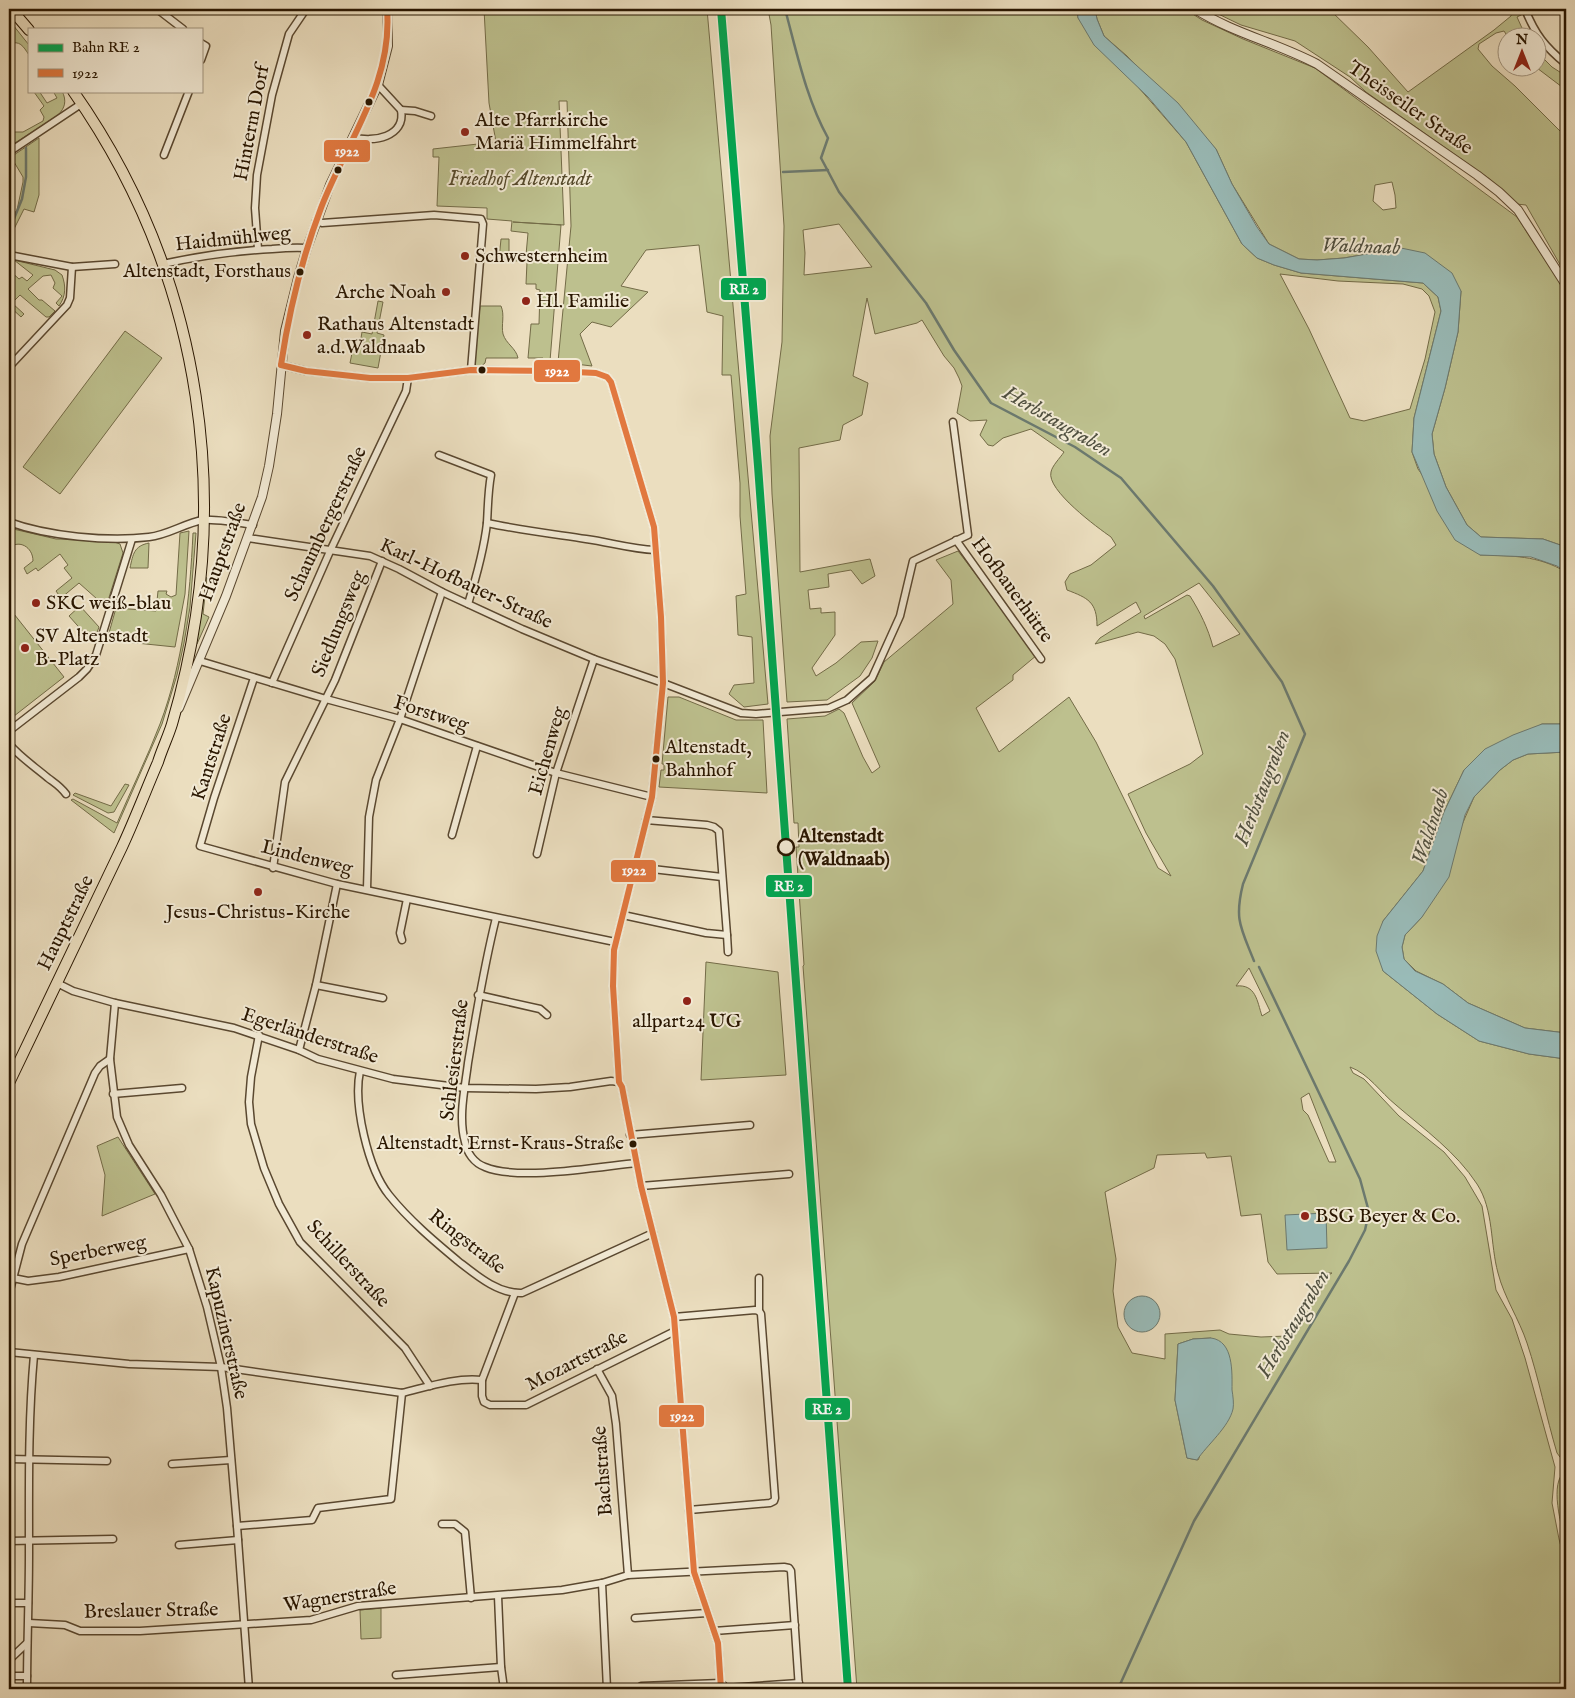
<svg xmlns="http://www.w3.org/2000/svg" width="1575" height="1698" font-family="'IM FELL English',serif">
	<rect width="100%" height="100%" fill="#ebdebf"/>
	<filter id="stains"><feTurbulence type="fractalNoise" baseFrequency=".004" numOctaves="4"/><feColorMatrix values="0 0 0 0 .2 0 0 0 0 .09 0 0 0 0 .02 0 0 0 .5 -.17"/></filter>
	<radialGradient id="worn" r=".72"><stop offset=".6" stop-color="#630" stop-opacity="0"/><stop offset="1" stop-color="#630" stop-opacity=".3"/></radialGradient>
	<!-- green -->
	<g fill="#bdc08e" stroke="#736b47" fill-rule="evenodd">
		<path d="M484 9H707L768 704 744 707 729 694 734 685 754 683 752 637 738 635 736 596 746 594 740 516V483L731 375H722L723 316 707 312 699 245 646 250 621 286 648 292 611 327 592 322 580 334 592 366 558 362 571 226 567 101H559L564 225 513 222 561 225 550 361H543V358H528L531 324H539L540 290 536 289V284H526L527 262 499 259 501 239H509V253L526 255 528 233 511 231 512 221 487 219V208L437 206 439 157H433V149L496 142 489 103Z"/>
		<path d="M768 9H1077L1078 18 1186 142 1242 244 1257 258 1274 265 1301 273 1423 283 1438 297 1441 311 1414 418 1412 452 1418 469 1480 555C1513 556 1537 555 1566 572V724H1542L1464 770 1444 812 1423 871 1383 921V971L1437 1014 1479 1041 1529 1054 1566 1059V1461H1563L1557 1453C1546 1416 1539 1379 1527 1343 1519 1319 1504 1297 1498 1273 1490 1244 1494 1210 1477 1184 1456 1152 1425 1130 1396 1105 1380 1092 1369 1074 1350 1067L1353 1073 1364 1079 1399 1116 1444 1152 1465 1177 1482 1206 1496 1290 1512 1319 1525 1358 1555 1467 1552 1503 1559 1539 1566 1566V1689H857L803 966 804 965 796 847H799L798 823H794L787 719 825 716 839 709 844 713 863 757 872 773 880 767 852 703 875 681 884 662 953 604 951 580 936 560 958 551 1037 655 1013 675V680L976 708 999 752 1069 697 1096 742 1158 868 1171 876 1146 833 1128 794 1190 764 1203 754 1175 659 1165 644 1154 636 1138 632 1095 644 1100 638 1141 612 1136 602 1097 626C1097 602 1088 598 1067 590L1065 582 1070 574 1091 565 1116 545 1111 537C1098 528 1046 490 1051 472 1052 466 1060 458 1064 452L1031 429 1003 438 993 446 988 445 980 435 987 420 970 421 957 413 962 386 959 378 954 368 944 356 922 320 917 323 875 334 867 298 853 376 868 383 862 415 843 425 840 440 799 448 800 572 870 559 875 576 862 584 851 570 828 574 829 587 808 590 810 609 821 608V613L835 612V635L812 668 816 676 836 663 861 642 878 641 872 658 860 676 827 700 787 702 772 494 770 436 782 342 784 226 771 25ZM839 224 872 267 804 275 805 253 803 230ZM1280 274 1338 281 1403 284 1422 289 1429 296 1435 312 1425 359 1410 409 1364 421 1350 418 1309 329ZM1199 583 1240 634 1213 647C1208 628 1200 612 1190 596L1187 595 1145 619 1144 616ZM1249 968 1270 1011 1262 1016C1257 1001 1256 984 1236 986ZM1309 1093 1336 1162H1329L1308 1115 1303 1110 1301 1098ZM1205 1153 1207 1158 1231 1156 1241 1216 1261 1214 1268 1262 1277 1274 1332 1273 1320 1280 1299 1320 1287 1336 1261 1337 1229 1334 1220 1330 1165 1334V1359L1132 1353 1118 1327 1113 1291 1116 1259 1105 1192 1154 1168 1157 1155ZM1211 1338 1199 1458 1198 1460 1187 1458 1175 1400 1178 1344 1193 1339Z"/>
		<path d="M1095 9H1185L1202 20 1243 39 1315 68 1517 217 1566 292V547L1543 539 1481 537 1467 525 1446 487 1434 454 1432 434 1445 388 1458 332 1461 291 1401 248 1344 258 1317 260 1299 259 1269 244 1232 184 1216 149 1127 56 1104 36 1097 19ZM1392 182 1395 195 1396 208 1383 210 1373 201 1375 185Z"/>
		<path d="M1208 9H1329L1368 47 1408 92 1494 30 1511 16 1513 9H1520L1523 14 1517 17 1526 37H1508L1504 31 1496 33 1479 44 1478 49 1492 66 1515 86 1566 137V275L1526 205 1516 204 1491 180 1366 92 1350 77 1295 41 1241 25Z"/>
		<path d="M9 20 29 45V55C23 46 20 40 9 44Z"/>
		<path d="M1538 53 1552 67 1566 76V90L1537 68Z"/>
		<path d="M39 91 47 103 57 98 53 91H62C67 101 65 108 58 115L9 147V143L14 138V132H23L43 121 44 117 40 110 44 106 34 92Z"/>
		<path d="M39 138V195L34 212 24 209 9 239 10 226 9 221 17 210 23 182V177L11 157Z"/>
		<path d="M14 260 55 270 62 275C66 286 66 296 59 306L56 303 62 296 53 288 55 283 51 275 43 276 28 289 39 300H42L55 311 49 317H46L20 295 12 303 24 314 21 317 9 306V270L19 279 22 277 27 281 33 275Z"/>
		<path d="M378 301 383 302 377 333 384 335 378 368 350 363 354 343 360 344 362 332 372 334Z"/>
		<path d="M480 306H501C505 315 501 325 503 334 506 344 516 348 518 358H486L485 363 480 367 474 366Z"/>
		<path d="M125 331 162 358 60 494 23 467Z"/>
		<path d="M9 528 56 539 109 540 120 544 123 553 106 607 79 583 61 598 56 591 72 578 64 568 68 565 60 554 38 571 36 568 27 574 24 568 33 561C33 547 19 539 9 548Z"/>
		<path d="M189 531 185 594 175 647 107 640 116 608 156 611 158 591H167L166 594 171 597 176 595 180 533Z"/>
		<path d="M193 533H196L190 607 184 643 177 675 162 724 114 833 71 800 73 799 117 823C131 790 147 758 160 724 183 663 190 598 193 533Z"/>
		<path d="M149 543 148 568H130C133 554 134 546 149 543Z"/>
		<path d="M204 577 207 578 203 614 209 617 197 644 195 643Z"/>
		<path d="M80 606 99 627 93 643 69 616Z"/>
		<path d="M14 614 64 677 9 720V618Z"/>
		<path d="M668 697H679L736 720H763L767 793 659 787 661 770H664V764H662Z"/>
		<path d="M1566 752V1033L1525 1028 1468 1003 1443 984 1416 971 1404 959 1402 947 1405 935 1422 917 1474 797 1500 770 1513 760 1528 754Z"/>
		<path d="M125 784 129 785 114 812 108 813 73 795 75 793 111 806Z"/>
		<path d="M706 962 778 972 786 1075 701 1080Z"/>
		<path d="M118 1137 155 1194 102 1216 105 1175 97 1146Z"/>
		<path d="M1566 1471V1545C1562 1528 1548 1481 1566 1471Z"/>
		<path d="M381 1608V1638L361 1639 360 1610Z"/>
	</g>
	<!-- water -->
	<g fill="#99bbb8" stroke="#6c796e">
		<path d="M1077 9H1095L1097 19 1104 36 1178 103 1216 149 1232 184 1257 227 1269 244 1299 259 1317 260 1344 258 1401 248 1425 253 1452 273 1461 291 1458 332 1445 388 1432 434 1434 454 1446 487 1467 525 1481 537 1543 539 1566 547V572L1557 566 1531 557 1480 555 1455 540 1437 511 1412 452 1414 418 1441 311 1438 297 1423 283 1301 273 1274 265 1257 258 1242 244 1186 142 1148 97 1094 45 1078 18Z"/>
		<path d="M1542 724H1566V752L1528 754 1513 760 1500 770 1474 797 1465 815 1449 877 1422 917 1405 935 1402 947 1404 959 1415 971 1443 984 1468 1003 1525 1028 1566 1033V1059L1529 1054 1479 1041 1437 1014 1383 971 1376 951 1377 936 1383 921 1423 871 1444 812 1464 770 1485 749 1513 735Z"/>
		<path d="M1326 1213 1327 1248 1287 1250 1285 1215Z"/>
		<circle cx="1142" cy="1314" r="18"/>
		<path d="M1211 1338C1234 1341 1232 1373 1232 1390 1233 1396 1234 1404 1233 1409 1229 1427 1207 1445 1197 1460L1187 1458 1175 1400 1178 1344 1193 1339Z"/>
	</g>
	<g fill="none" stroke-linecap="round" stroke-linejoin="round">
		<!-- stream -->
		<g stroke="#6c796e" stroke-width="2.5">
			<path d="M785 9C797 53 806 98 828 138L821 158 839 192 926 303 954 350 991 403 1075 447 1121 478 1213 586 1282 682 1305 734 1243 884C1234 920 1241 928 1254 961"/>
			<path d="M783 172 828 170"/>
			<path d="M9 231 22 199 26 177V148"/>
			<path d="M1118 1689 1194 1521 1349 1261 1365 1230 1369 1212 1360 1179 1259 967"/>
		</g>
		<!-- minor casing -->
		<g stroke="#5a4830" stroke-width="9">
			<g id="minor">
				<path d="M157 9 183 29"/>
				<path d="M1525 9C1535 34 1545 47 1566 64"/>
				<path d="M201 43 206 46 201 60"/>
				<path d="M401 110 415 111 431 116"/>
				<path d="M353 137C373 143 406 137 401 110L378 85"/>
				<path d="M9 152 81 104"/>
				<path d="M164 155 189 91"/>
				<path d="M316 221 322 223 434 215 481 219 483 224 471 370"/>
				<path d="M258 249 255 208 257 175 272 95 289 34 306 9"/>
				<path d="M9 255 72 267 115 264"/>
				<path d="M163 264C199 256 235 251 272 249 283 248 295 247 307 248"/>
				<path d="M281 365 306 371 370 378H408L471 370 555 371 596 373 607 377 611 382 654 527 661 617 663 683 652 797 614 950 613 986 619 1082 622 1087 641 1186 674 1317 694 1572 718 1643 721 1689"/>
				<path d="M9 367 67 305 70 298 72 267"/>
				<path d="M439 455 491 475C488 491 488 506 487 523 484 550 476 578 468 604"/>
				<path d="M9 522C47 536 108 542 149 537 168 535 185 523 203 520 213 519 242 523 253 525"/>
				<path d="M487 523C520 530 553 534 586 539 609 542 631 549 655 550"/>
				<path d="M248 538 370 556 399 569 442 592 522 629 594 659 663 683 741 713 756 714 829 708 847 700 872 678 900 616 913 561 968 535 953 422"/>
				<path d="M956 540 1041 659"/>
				<path d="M200 661 326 699 400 719 556 773 652 797"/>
				<path d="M254 678 214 798 200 846 337 884 615 942"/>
				<path d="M272 683 331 549 406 391 408 378"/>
				<path d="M9 731 79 677 87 669 96 655 132 539"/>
				<path d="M9 744C20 757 35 767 48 778 56 784 60 786 66 794"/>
				<path d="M452 835 477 746"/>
				<path d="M537 854 556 773 594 659"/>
				<path d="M635 867 722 877"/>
				<path d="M273 868 285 782 335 680 382 561"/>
				<path d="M367 889 369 817 376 780 400 719 442 592"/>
				<path d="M623 915 706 933 727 935 719 831 714 827 707 825 646 820"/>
				<path d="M496 918C484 966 476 1014 468 1063 465 1088 458 1117 465 1142 467 1153 474 1163 485 1167 518 1181 598 1167 636 1163"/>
				<path d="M727 935 728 952"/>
				<path d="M402 940 400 933 407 899"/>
				<path d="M57 983 73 991 115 1003 234 1028 299 1050 318 1059 393 1079 465 1088 536 1089 570 1087 611 1081 619 1082"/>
				<path d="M316 985 383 998"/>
				<path d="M478 995 540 1009 547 1015"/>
				<path d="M115 1003 110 1059 117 1117 129 1145 161 1195 189 1249 207 1307 221 1367 227 1408 237 1526 249 1689"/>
				<path d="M259 1035 251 1077 249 1102 251 1124 264 1168 279 1204 300 1242 405 1348 430 1386"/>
				<path d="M299 1050 316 985 337 884"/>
				<path d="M360 1071C353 1104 368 1169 389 1195 409 1220 434 1241 458 1261 476 1275 498 1294 522 1293L653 1233"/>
				<path d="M113 1094 182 1088"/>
				<path d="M630 1135 750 1125"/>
				<path d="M641 1186 789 1174"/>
				<path d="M13 1278 28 1281 59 1277 189 1249"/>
				<path d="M9 1294 22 1244 95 1073 100 1066 110 1059"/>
				<path d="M674 1317 755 1310 759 1311"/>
				<path d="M9 1352 129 1364 221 1367 402 1393C427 1387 456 1377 482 1380L515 1293"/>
				<path d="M597 1369 612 1396 616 1424 628 1575"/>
				<path d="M482 1380V1396L484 1402 490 1405H526L675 1331"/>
				<path d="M9 1459 107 1461"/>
				<path d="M172 1464 231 1460"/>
				<path d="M689 1510 770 1503 774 1501 775 1498 761 1314 759 1311V1278"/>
				<path d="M442 1524H455L465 1532 471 1598"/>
				<path d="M237 1526 312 1520 318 1508 391 1499 402 1393"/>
				<path d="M9 1541 113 1539"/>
				<path d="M179 1545 238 1540"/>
				<path d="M602 1583 607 1689"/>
				<path d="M498 1596 501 1667 504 1689"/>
				<path d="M9 1603H28"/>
				<path d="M635 1618 707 1613"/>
				<path d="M29 1623 65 1625 80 1631H140L311 1620 358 1606 562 1590 602 1583 628 1575 784 1567 789 1568 791 1571 799 1689"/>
				<path d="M714 1631 795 1625"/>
				<path d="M9 1660 27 1643"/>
				<path d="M396 1675 501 1667"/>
				<path d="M9 1676H27"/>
				<path d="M641 1686 721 1683 726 1688 799 1683"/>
				<path d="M27 1689C27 1644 29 1598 29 1553 29 1486 28 1421 34 1355"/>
			</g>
		</g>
		<!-- tertiary casing -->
		<g stroke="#5a4830" stroke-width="10">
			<g id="tertiary">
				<path d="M1195 9C1233 33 1277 43 1317 64L1477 175 1499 192 1518 210 1566 285"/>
				<path d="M179 708 226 596 262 497 269 466 277 414 285 331 298 278 307 248 330 185 378 85 388 46 387 9"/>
			</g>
		</g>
		<!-- primary casing -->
		<g stroke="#291600" stroke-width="12">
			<g id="primary">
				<path d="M11 9 29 30"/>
				<path d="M9 1083 122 847C135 819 146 790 158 762 162 749 168 737 172 724 236 507 204 277 73 91"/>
			</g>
		</g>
		<!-- minor -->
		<use href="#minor" stroke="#f2ead5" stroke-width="6"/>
		<!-- tertiary -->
		<use href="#tertiary" stroke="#f2ead5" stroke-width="8"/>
		<!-- primary -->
		<use href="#primary" stroke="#ebdebf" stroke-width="10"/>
		<!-- bus-1 casing -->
		<g stroke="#f2ead5" stroke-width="10">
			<g id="bus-1">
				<path d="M281 365 306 371 370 378H408L471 370 555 371 596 373 607 377 611 382 654 527 661 617 663 683 652 797 614 950 613 986 619 1082 622 1087 641 1186 674 1317 694 1572 718 1643 721 1689"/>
				<path d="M281 365C289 311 302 258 321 208 347 140 393 84 387 9"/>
			</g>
		</g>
		<!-- bus-1 -->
		<use href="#bus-1" stroke="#e1783f" stroke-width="6"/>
		<!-- rail-1 casing -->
		<g stroke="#f2ead5" stroke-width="11">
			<path id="rail-1" d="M721 9 758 466 848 1689"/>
		</g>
		<!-- rail-1 -->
		<use href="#rail-1" stroke="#00a651" stroke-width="8"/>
	</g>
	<!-- markers -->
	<g fill="#291600" stroke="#f2ead5" stroke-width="2">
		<circle cx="369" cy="102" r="4.5"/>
		<circle cx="338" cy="170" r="4.5"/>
		<circle cx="300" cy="272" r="4.5"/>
		<circle cx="482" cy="370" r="4.5"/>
		<circle cx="656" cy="759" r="4.5"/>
		<circle cx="633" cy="1144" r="4.5"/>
	</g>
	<g fill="#8f2418" stroke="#f2ead5" stroke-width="2">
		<circle cx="465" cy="132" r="5"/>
		<circle cx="465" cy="256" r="5"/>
		<circle cx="446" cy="292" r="5"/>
		<circle cx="526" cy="301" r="5"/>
		<circle cx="307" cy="335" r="5"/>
		<circle cx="36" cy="603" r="5"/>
		<circle cx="25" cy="648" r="5"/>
		<circle cx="258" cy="892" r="5"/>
		<circle cx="687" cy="1001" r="5"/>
		<circle cx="1305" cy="1216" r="5"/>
	</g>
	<circle fill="#f2ead5" stroke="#291600" stroke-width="2.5" cx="786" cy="847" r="8"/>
	<g text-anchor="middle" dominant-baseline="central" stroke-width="4" stroke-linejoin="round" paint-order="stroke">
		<!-- bus labels -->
		<g font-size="19" fill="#291600" stroke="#f2ead5" text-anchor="end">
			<text x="291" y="272">Altenstadt, Forsthaus</text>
			<text x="665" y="748" text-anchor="start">Altenstadt,<tspan x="665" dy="23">Bahnhof</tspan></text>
			<text x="624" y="1144">Altenstadt, Ernst-Kraus-Straße</text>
		</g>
		<!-- street labels -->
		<g font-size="20" fill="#291600" stroke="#f2ead5">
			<text transform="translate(1410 108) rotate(35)">Theisseiler Straße</text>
			<text transform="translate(252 123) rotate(-79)">Hinterm Dorf</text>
			<text transform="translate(233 239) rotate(-6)">Haidmühlweg</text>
			<text transform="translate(326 524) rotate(-65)">Schaumbergerstraße</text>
			<text transform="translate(223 552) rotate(-70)">Hauptstraße</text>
			<text transform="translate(466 584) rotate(25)">Karl-Hofbauer-Straße</text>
			<text transform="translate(1012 590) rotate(54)">Hofbauerhütte</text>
			<text transform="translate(339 624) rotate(-68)">Siedlungsweg</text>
			<text transform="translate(431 714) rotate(18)">Forstweg</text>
			<text transform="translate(548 751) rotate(-74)">Eichenweg</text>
			<text transform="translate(212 757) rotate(-72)">Kantstraße</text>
			<text transform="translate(307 858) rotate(14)">Lindenweg</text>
			<text transform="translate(66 923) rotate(-64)">Hauptstraße</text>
			<text transform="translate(310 1036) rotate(18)">Egerländerstraße</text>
			<text transform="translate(455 1060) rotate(-83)">Schlesierstraße</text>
			<text transform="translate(467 1242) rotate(38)">Ringstraße</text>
			<text transform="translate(98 1251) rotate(-11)">Sperberweg</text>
			<text transform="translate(348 1264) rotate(47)">Schillerstraße</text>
			<text transform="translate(226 1333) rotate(77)">Kapuzinerstraße</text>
			<text transform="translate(577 1361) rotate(-27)">Mozartstraße</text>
			<text transform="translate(603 1471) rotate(-94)">Bachstraße</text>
			<text transform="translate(340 1597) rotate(-9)">Wagnerstraße</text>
			<text transform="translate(151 1611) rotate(-1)">Breslauer Straße</text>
		</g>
		<!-- poi labels -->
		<g font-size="20" fill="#291600" stroke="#f2ead5" text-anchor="start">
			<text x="475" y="120">Alte Pfarrkirche<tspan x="475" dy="23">Mariä Himmelfahrt</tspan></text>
			<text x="475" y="256">Schwesternheim</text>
			<text x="436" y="292" text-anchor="end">Arche Noah</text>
			<text x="536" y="301">Hl. Familie</text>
			<text x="317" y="324">Rathaus Altenstadt<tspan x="317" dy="23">a.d.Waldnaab</tspan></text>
			<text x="46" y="603">SKC weiß-blau</text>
			<text x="35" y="636">SV Altenstadt<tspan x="35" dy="23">B-Platz</tspan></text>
			<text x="258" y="912" text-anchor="middle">Jesus-Christus-Kirche</text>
			<text x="687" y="1021" text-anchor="middle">allpart24 UG</text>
			<text x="1315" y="1216">BSG Beyer &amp; Co.</text>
		</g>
		<!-- park labels -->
		<g font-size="20" font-style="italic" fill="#55492b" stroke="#f2ead5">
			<text x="520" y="179">Friedhof Altenstadt</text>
		</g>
		<!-- stop labels -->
		<g font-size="20" font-weight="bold" fill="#291600" stroke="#f2ead5" text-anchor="start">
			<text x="798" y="836">Altenstadt<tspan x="798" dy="23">(Waldnaab)</tspan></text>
		</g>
		<!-- water labels -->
		<g font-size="21" font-style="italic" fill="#505040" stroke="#f2ead5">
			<text transform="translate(1361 247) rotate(2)">Waldnaab</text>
			<text transform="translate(1057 422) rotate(30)">Herbstaugraben</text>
			<text transform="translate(1263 788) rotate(-69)">Herbstaugraben</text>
			<text transform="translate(1431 827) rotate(-72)">Waldnaab</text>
			<text transform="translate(1294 1324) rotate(-59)">Herbstaugraben</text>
		</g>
	</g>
	<g stroke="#f2ead5" stroke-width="2">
		<rect x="323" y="139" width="48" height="24" rx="5" fill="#e1783f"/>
		<rect x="720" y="277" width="47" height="24" rx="5" fill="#00a651"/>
		<rect x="533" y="359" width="48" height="24" rx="5" fill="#e1783f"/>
		<rect x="610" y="859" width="47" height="24" rx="5" fill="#e1783f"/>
		<rect x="765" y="874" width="48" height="24" rx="5" fill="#00a651"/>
		<rect x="804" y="1397" width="47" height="24" rx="5" fill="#00a651"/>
		<rect x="658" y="1404" width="47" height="24" rx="5" fill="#e1783f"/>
	</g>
	<g font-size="14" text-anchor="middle" font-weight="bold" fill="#fff">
		<text x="347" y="156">1922</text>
		<text x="744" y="294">RE 2</text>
		<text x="557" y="376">1922</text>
		<text x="634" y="875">1922</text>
		<text x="789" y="891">RE 2</text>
		<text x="827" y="1414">RE 2</text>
		<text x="682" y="1421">1922</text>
	</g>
	<!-- margin -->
	<rect width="1575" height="1698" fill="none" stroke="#ebdebf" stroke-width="30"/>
	<rect x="10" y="10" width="1555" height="1678" fill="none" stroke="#291600" stroke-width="2.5"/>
	<rect x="15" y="15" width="1545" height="1668" fill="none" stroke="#291600"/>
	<!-- legend -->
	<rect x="28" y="28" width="175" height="65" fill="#f2ead5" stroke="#a29580"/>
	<rect x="38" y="44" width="25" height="8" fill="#00a651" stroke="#a29580"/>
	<text x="72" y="52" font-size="15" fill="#291600">Bahn RE 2</text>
	<rect x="38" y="69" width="25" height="8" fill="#e1783f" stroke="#a29580"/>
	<text x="72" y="78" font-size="15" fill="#291600">1922</text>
	<!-- north arrow -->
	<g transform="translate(1522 52)"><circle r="24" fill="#f2ead5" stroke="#a29580"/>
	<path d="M0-4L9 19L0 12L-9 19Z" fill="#8f2418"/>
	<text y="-8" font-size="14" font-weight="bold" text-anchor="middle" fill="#291600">N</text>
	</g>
	<rect width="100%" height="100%" filter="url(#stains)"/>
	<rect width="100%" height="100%" fill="url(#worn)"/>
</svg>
